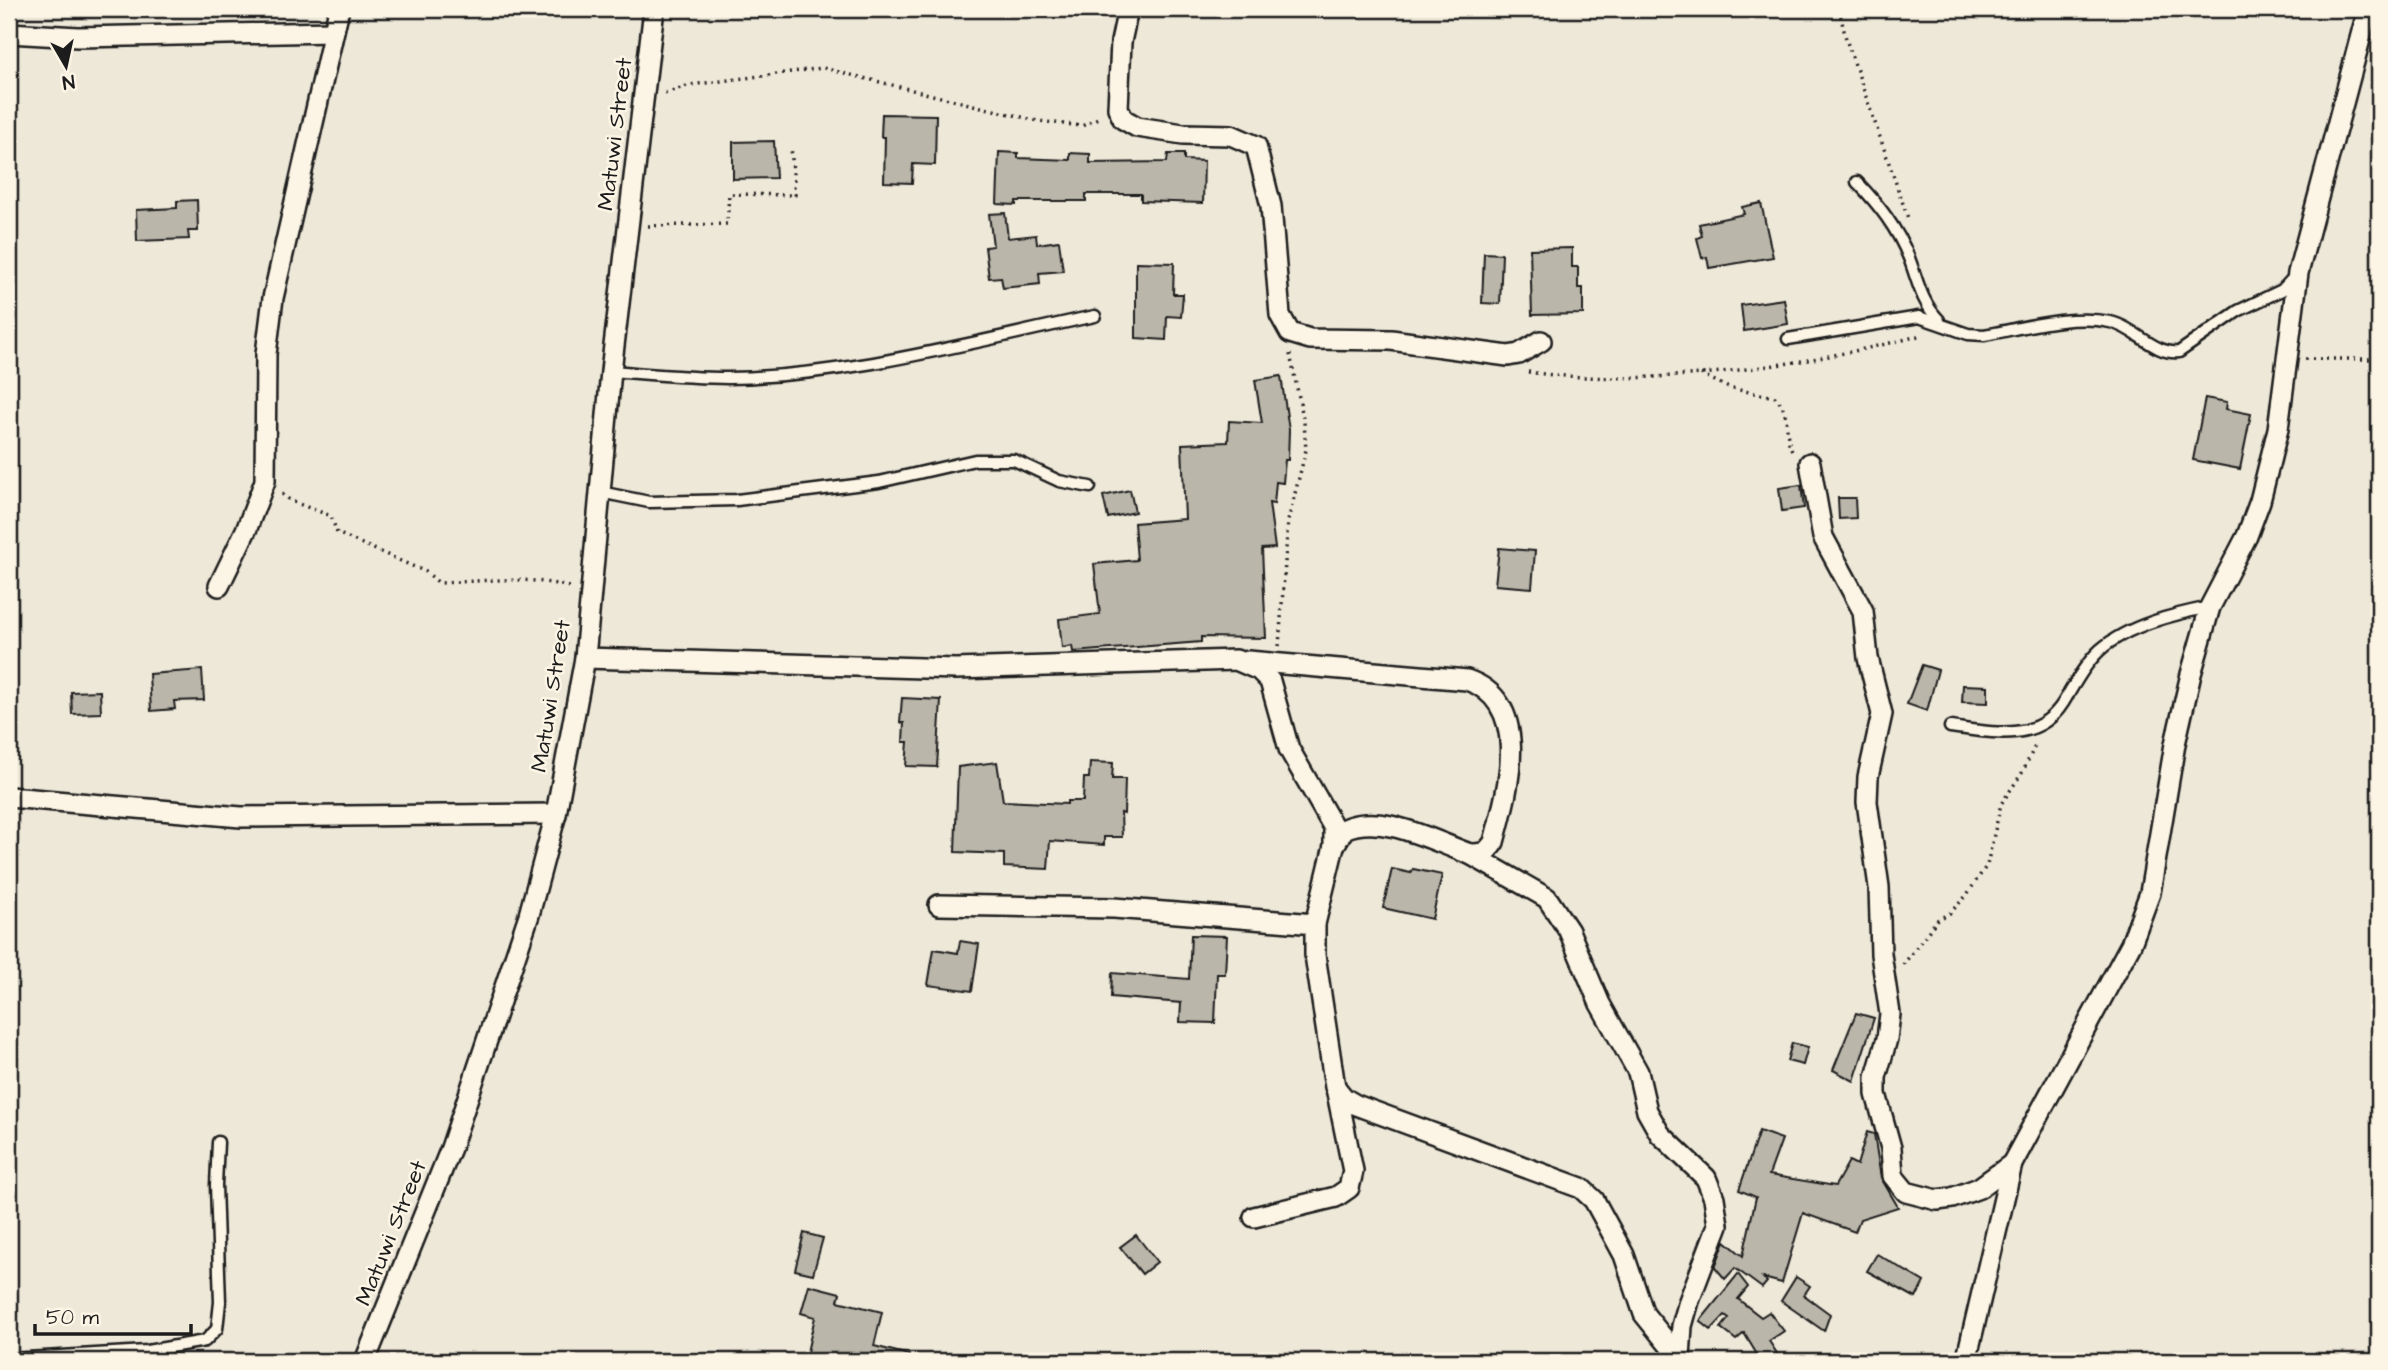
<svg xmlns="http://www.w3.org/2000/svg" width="2388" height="1370" font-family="'Architects Daughter',sans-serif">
	<rect width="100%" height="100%" fill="#eee8d9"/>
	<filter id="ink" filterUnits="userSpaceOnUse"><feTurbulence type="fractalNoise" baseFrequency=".0143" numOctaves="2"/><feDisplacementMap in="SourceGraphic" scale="14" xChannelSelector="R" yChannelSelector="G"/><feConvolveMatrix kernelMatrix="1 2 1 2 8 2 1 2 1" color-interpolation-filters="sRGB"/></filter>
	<g filter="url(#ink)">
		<!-- building -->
		<g fill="#bab6aa" stroke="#1c1c1c" stroke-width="2">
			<path d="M882 114 936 115 935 165 913 164 912 183 884 182 885 137H881Z"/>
			<path d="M774 141 776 178 733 179V142Z"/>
			<path d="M999 152 1018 153V158L1070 160V153L1090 154V163L1167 162 1168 154H1184V160L1204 161 1203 203 1141 201V194H1086V201H1016V205L997 204Z"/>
			<path d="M197 200 198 231H188L189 239 137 241 136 210 177 208V201Z"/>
			<path d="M1761 203 1773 257 1709 268 1707 257 1702 258 1697 238 1702 236 1699 224 1744 214 1742 207Z"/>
			<path d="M1005 213 1008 238 1036 235 1037 244 1059 241 1063 271 1039 273 1040 284 1003 288 1001 277 989 278 985 247 993 246 989 214Z"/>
			<path d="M1572 248V267H1578V288H1583V314L1532 315 1530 249Z"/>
			<path d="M1484 253 1502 254 1500 304 1482 303Z"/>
			<path d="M1136 262 1174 263 1173 294H1183L1181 317 1167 316 1166 340 1136 338Z"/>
			<path d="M1784 299 1788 324 1744 331 1741 305Z"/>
			<path d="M1281 376 1289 430 1288 460H1285L1283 483 1276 482 1274 504 1269 503 1275 548 1262 549 1266 638 1201 637V642L1073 652 1072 646 1062 648 1059 619 1100 614 1094 564 1137 560 1134 523 1185 519 1182 444 1228 442 1229 421 1262 423 1255 380Z"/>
			<path d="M2205 398 2227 402 2226 409 2251 414 2240 469 2193 460Z"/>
			<path d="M1801 485 1804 508 1782 511 1779 488Z"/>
			<path d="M1130 490 1135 512 1108 518 1103 496Z"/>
			<path d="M1838 498H1855L1856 518 1839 519Z"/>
			<path d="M1499 548 1535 551 1532 588 1495 585Z"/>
			<path d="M1922 665 1938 670 1927 711 1907 704Z"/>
			<path d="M202 670 204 700 174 701 175 709 151 711 149 674Z"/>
			<path d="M1963 685 1988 686V703L1962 702Z"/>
			<path d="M100 691 101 713 72 714 71 692Z"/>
			<path d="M902 698 941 700 937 767 906 766 908 742H903L904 723H900Z"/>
			<path d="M997 762 1003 801 1067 804V801H1083L1084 778H1089L1090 762 1113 763 1112 779H1125L1124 814 1121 813 1122 837H1104V845L1050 841 1048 869 1004 867V854L955 852 958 767Z"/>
			<path d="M1392 869 1411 873 1413 869 1442 875 1432 919 1383 908Z"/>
			<path d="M1191 935 1227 936 1225 974H1217L1215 1023 1180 1022 1181 1003 1111 997 1112 973 1189 979Z"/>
			<path d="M960 941 979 944 972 991 928 985 934 949 958 953Z"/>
			<path d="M1856 1013 1874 1018 1854 1081 1833 1070Z"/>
			<path d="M1792 1043 1808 1047 1803 1065 1787 1061Z"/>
			<path d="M1759 1131 1782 1139 1769 1175 1835 1186 1849 1161 1857 1165 1867 1132 1874 1134 1881 1178 1898 1207 1860 1219 1855 1232 1803 1213 1782 1283 1763 1278 1767 1282 1762 1288 1735 1268 1725 1279 1715 1267 1725 1241 1743 1256 1756 1197 1739 1190Z"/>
			<path d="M804 1233 823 1238 813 1274 795 1270Z"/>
			<path d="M1136 1235 1157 1262 1142 1274 1120 1247Z"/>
			<path d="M1877 1254 1924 1282 1916 1298 1867 1271Z"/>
			<path d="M1738 1274 1748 1287 1738 1299 1761 1317 1769 1312 1784 1331 1769 1341 1782 1361H1761L1744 1333 1736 1340 1721 1328 1729 1318 1725 1315 1711 1330 1700 1321Z"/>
			<path d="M1796 1277 1810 1286 1804 1295 1830 1314 1824 1331 1781 1301Z"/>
			<path d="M809 1285 840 1293 838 1301 882 1312 874 1346 909 1355 908 1361H857L826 1354 824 1361H805L815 1317 801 1313Z"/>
		</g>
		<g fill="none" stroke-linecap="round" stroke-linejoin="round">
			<!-- service casing -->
			<g stroke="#1c1c1c" stroke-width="15">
				<g id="service">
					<path d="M1857 182C1879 205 1897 228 1909 258 1918 281 1921 302 1939 320"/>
					<path d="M1788 339 1919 317 1968 334 1984 335C2023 328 2070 314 2110 322 2135 327 2154 355 2179 352L2238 311 2282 290 2295 276"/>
					<path d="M611 371C650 374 689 378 728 378 851 376 975 341 1095 316"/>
					<path d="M600 492 649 502 737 500 879 482 975 460H1014L1059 481 1090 487"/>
					<path d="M1950 727C1991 732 2037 744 2063 703 2074 685 2085 664 2100 650 2128 625 2175 614 2210 607"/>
					<path d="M9 1359 147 1351 205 1341 217 1329 220 1302 216 1185 218 1142"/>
				</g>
			</g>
			<!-- minor casing -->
			<g stroke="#1c1c1c" stroke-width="24">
				<g id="minor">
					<path d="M1128 9 1121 42 1118 108 1123 119 1137 127 1183 134 1231 135 1256 146 1271 206 1280 315 1290 333 1310 339 1391 340 1508 356 1519 354 1541 341"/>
					<path d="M9 33 78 37 333 32"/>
					<path d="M1810 463 1823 537 1863 611 1868 658 1882 714 1868 777 1867 802 1879 887 1881 954 1890 1014 1887 1039 1876 1077V1094L1891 1148 1893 1176 1906 1192 1937 1200 1952 1198 1979 1188 2012 1164"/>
					<path d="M219 586 247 528 265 481 266 354 273 298 339 9"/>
					<path d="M585 658 956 669 1236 660 1259 670 1270 681 1289 749 1334 828V846L1315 924V955L1335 1087 1344 1098 1356 1105 1581 1188 1594 1200 1624 1255 1644 1314 1682 1361"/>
					<path d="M1248 661 1467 680C1534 703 1507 793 1494 842 1487 853 1482 854 1470 854 1433 841 1382 812 1344 829L1334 846"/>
					<path d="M9 797 241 817 556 814"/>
					<path d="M1470 854 1547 898 1569 931 1600 1004 1638 1072 1647 1111 1660 1134 1706 1178 1714 1198 1718 1225 1689 1301 1682 1326 1680 1358"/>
					<path d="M939 905 1114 908 1315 924"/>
					<path d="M1254 1217 1336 1197 1349 1188 1353 1171 1336 1088"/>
					<path d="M365 1361 451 1148 529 915 556 814 585 658 611 371 654 9"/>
					<path d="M1966 1361 2012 1164 2131 944 2150 893 2175 744 2191 674 2210 607 2247 536 2260 501 2278 429 2298 273 2368 9"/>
				</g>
			</g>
			<!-- path -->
			<g stroke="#1c1c1c" stroke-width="3.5" stroke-dasharray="2 5" stroke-linecap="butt">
				<path d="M1839 9 1846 39 1909 221"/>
				<path d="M665 93 690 85 823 68 1038 121 1082 126 1100 117"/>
				<path d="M648 226 727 224 729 194 795 195 791 147"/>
				<path d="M2305 359H2379"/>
				<path d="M1528 372C1649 389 1804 366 1922 335"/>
				<path d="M1701 374 1729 388 1775 397C1793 414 1782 434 1793 452"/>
				<path d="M282 494 291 501 331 516 337 533 426 572 439 583C486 581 527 575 573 588"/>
				<path d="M1279 646 1288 521 1306 450 1304 422 1290 354"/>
				<path d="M1903 965 1937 920 1950 913 1966 896 1987 865 2001 804 2022 773 2036 744"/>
			</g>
			<!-- service -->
			<use href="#service" stroke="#fcf5e5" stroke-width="10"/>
			<!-- minor -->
			<use href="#minor" stroke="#fcf5e5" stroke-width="19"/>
		</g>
	</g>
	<g text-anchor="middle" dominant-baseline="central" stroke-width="5" stroke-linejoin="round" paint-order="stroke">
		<!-- street labels -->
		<g font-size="23" fill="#1c1c1c" stroke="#fcf5e5">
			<text transform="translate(615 134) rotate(-83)">Matuwi Street</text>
			<text transform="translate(551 696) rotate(-81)">Matuwi Street</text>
			<text transform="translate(391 1233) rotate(-68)">Matuwi Street</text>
		</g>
	</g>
	<!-- margin -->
	<rect width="2388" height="1370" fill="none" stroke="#fcf5e5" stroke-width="35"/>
	<rect x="18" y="18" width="2353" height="1335" fill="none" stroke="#1c1c1c" stroke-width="2.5" filter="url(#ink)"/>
	<!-- north arrow -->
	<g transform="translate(66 66) rotate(171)" stroke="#fcf5e5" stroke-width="5" paint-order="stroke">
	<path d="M0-5L12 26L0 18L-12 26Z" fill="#1c1c1c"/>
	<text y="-10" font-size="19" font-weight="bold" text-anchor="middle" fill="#1c1c1c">N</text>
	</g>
	<!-- scale -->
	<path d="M35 1324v10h156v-10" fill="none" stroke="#1c1c1c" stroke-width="3.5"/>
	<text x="46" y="1324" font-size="21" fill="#1c1c1c" stroke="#fcf5e5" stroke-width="5" paint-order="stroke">50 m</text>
</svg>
